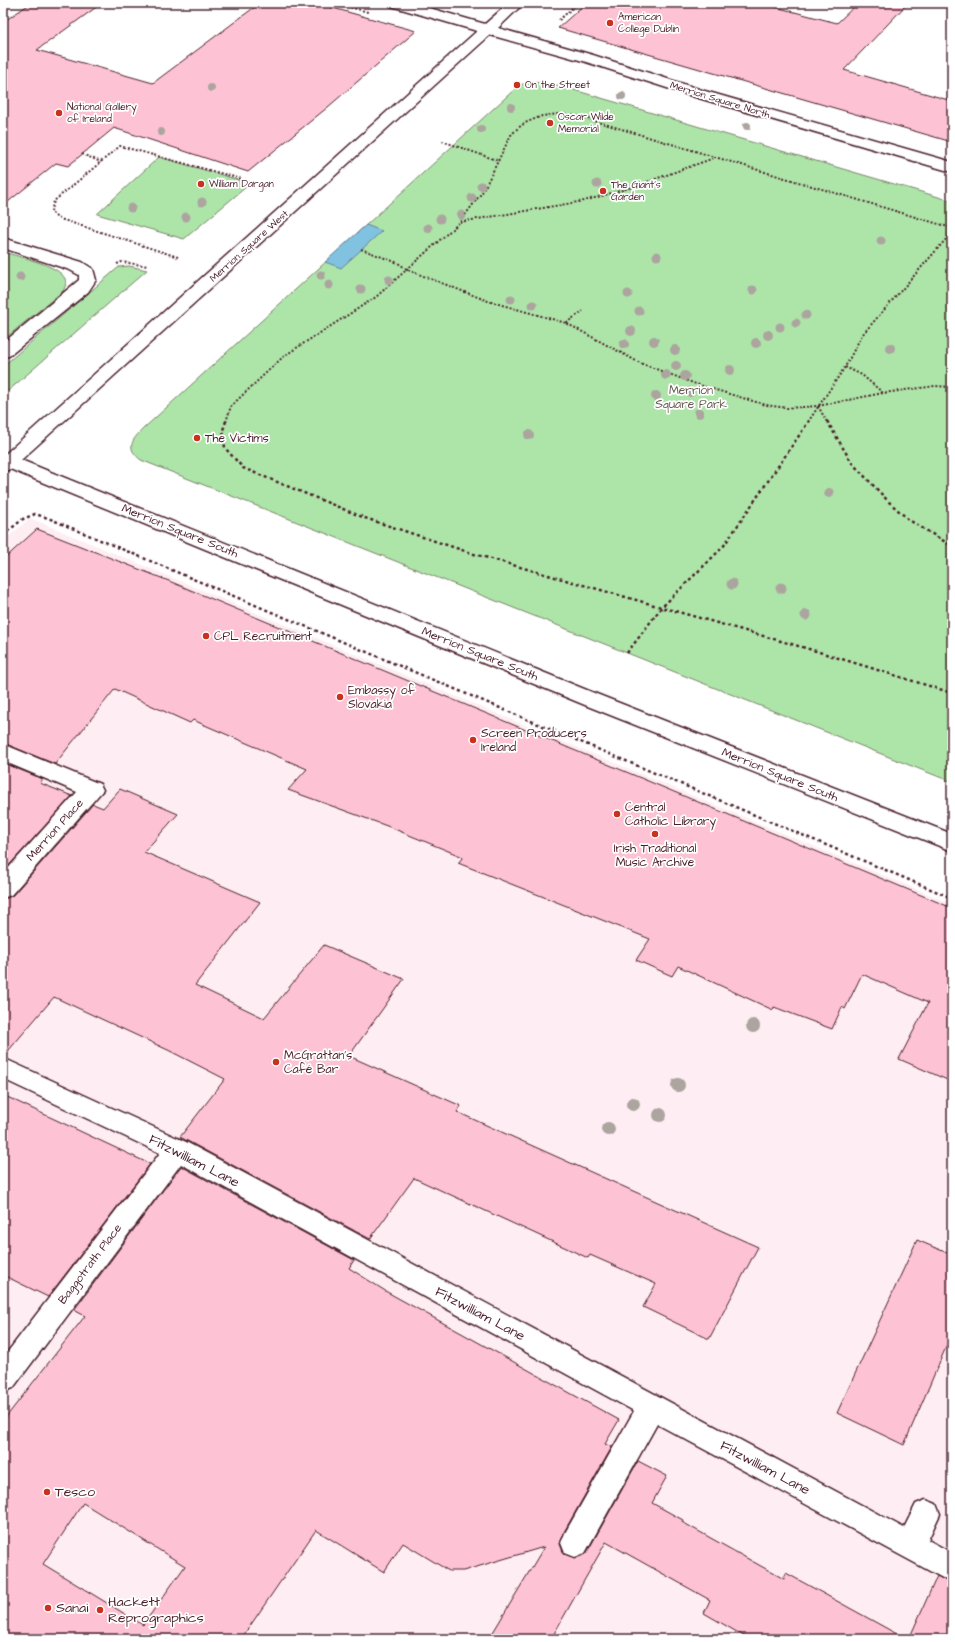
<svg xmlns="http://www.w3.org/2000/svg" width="955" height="1642" font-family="'Architects Daughter',sans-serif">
	<rect width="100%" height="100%" fill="#fff"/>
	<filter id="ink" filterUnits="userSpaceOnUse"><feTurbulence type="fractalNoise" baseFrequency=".025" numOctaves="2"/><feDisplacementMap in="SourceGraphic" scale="8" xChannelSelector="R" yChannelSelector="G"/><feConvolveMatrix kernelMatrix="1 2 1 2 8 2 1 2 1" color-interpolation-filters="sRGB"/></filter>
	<g filter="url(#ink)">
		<!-- built -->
		<path fill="#feedf2" d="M30 518 952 904V1639H3V542Z"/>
		<!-- green -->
		<g fill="#ade5a9" stroke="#7c826a">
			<path d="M534 82 557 85 952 201V782L141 460C126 448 131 441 143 429L516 88 523 84Z"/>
			<path d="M159 157 239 180 252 182 184 239 97 214Z"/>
			<path d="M3 252C16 256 60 265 65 279 67 283 65 287 63 291L3 340Z"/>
			<path d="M129 266 147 270 8 391 3 389V366L119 267Z"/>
		</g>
		<!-- water -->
		<path fill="#80c2e0" stroke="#6a8198" d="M366 225 382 231 341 268 325 262Z"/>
		<!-- building -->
		<g fill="#fdc3d5" stroke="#4a1f2b" fill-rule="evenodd">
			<path d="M31 3H102L37 50 153 83 260 3H315L416 31 328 107 248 172 114 128 68 166 56 163 3 206V22Z"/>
			<path d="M586 3H760L837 23 858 3H908L844 70 952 101V142L558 28Z"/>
			<path d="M37 529 169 581 952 908V1082L899 1059 928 1003 862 974 845 1009 842 1007 832 1029 774 1007 773 1010 678 966 672 976 636 960 650 939 458 863 463 857 387 826 288 790 307 769 193 720 190 723 115 689 55 764 3 743V560Z"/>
			<path d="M3 763 43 779 40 783 72 796 3 872Z"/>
			<path d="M120 789 178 814 144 852 260 902 195 985 264 1018 324 945 404 979 349 1056 461 1106 457 1112 758 1247 709 1339 643 1307 656 1284 590 1255 588 1258 414 1178 370 1239 180 1137 225 1079 168 1050 54 997 3 1057V899L12 896 93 804 103 808Z"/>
			<path d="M3 1095 150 1164 48 1297 3 1275Z"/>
			<path d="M181 1166 354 1260 349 1268 387 1292 619 1420 605 1444 612 1447 564 1532 560 1544 564 1554 576 1558 586 1554 638 1461 667 1476 652 1503 683 1520 682 1522 784 1579 786 1573 906 1639H749L704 1613 710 1600 606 1542 551 1639H489L544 1547 463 1571H449L403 1543 384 1572 316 1530 241 1639H3V1421L85 1316 74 1310ZM83 1503 185 1566 143 1625 43 1564Z"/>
			<path d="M917 1240 952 1255V1333L904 1445 837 1413Z"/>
			<path d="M937 1576 952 1584V1639H909Z"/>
		</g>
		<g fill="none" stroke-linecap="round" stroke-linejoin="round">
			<!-- lane casing -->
			<g stroke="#4a1f2b" stroke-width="3">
				<g id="lane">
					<path d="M3 238 82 262 93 269 96 280 88 292 9 356 3 357V343L79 280V275L70 270 3 248Z"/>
					<path d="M3 744 100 784 103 790 11 895 3 898V874L77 792 3 761Z"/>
					<path d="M3 1058 186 1142 904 1528 916 1504 926 1500 936 1504 940 1514 928 1540 952 1553V1583L657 1424 585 1553 575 1557 565 1553 561 1543 565 1533 634 1411 181 1164 13 1388 3 1392V1358L160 1153 3 1079Z"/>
				</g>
			</g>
			<!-- secondary casing -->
			<g stroke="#4a1f2b" stroke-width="3">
				<path id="secondary" d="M389 3H412L485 24 509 3H524L498 28 593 55 705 91 952 162V172L695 97 583 61 490 35 21 460 599 695 952 834V851L585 705 10 469 3 472V456L477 31 391 6Z"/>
			</g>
			<!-- path-far1 -->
			<g stroke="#4a1f2b" stroke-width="2" stroke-dasharray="2 2" stroke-linecap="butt">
				<path d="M335 3 368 12"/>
				<path d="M559 20 578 3"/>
				<path d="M442 141 499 161"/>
				<path d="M82 154 101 162"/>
				<path d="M460 222 584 201 633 187 714 158"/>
				<path d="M361 249 398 263 408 270 488 301 566 323 640 363 696 384 766 405 787 408 818 406 883 393 935 386 952 387"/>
				<path d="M178 257 57 218 51 211 54 201 120 146 242 179"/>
				<path d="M117 264 122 262 148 266"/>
				<path d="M566 323 583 311"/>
				<path d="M845 367 862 375 883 393"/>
				<path d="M818 406 827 422"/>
				<path d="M226 422 231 406 284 356 376 297 460 222 483 191 511 135 518 128 525 123 542 116 559 114 578 116 952 228"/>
				<path d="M808 422 845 367 862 335 948 237 952 221"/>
			</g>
			<!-- path -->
			<g stroke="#4a1f2b" stroke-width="2.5" stroke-dasharray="3 3" stroke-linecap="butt">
				<path d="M226 421 223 430 225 448 243 468 365 518 474 554 816 651 952 693"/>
				<path d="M827 421 852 463 889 502 909 520 952 546"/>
				<path d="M3 535 23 519 35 514 48 518 952 898"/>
				<path d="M627 653 661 608 723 547 809 421"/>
			</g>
			<!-- lane -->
			<use href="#lane" fill="#fff" fill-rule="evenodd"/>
			<!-- secondary -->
			<use href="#secondary" fill="#fff" fill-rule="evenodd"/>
		</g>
		<!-- trees -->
		<g fill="#aca49f">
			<circle cx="211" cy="88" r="4"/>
			<circle cx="622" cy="96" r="4"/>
			<circle cx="511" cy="107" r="4"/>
			<circle cx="747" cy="126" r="4"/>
			<circle cx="481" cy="129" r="4"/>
			<circle cx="161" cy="132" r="4"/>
			<circle cx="597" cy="184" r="4.5"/>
			<circle cx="481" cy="186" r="4.5"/>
			<circle cx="472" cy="198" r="4.5"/>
			<circle cx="202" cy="202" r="4.5"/>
			<circle cx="131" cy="208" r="4.5"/>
			<circle cx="461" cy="215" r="4.5"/>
			<circle cx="186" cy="217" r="4.5"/>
			<circle cx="440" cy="219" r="4.5"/>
			<circle cx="428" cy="228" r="4.5"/>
			<circle cx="881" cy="241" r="4.5"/>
			<circle cx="657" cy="256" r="4.5"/>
			<circle cx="321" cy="275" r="4.5"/>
			<circle cx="20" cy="277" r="4.5"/>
			<circle cx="389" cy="280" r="4.5"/>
			<circle cx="329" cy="285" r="4.5"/>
			<circle cx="361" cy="289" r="4.5"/>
			<circle cx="753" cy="290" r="4.5"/>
			<circle cx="628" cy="294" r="4.5"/>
			<circle cx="511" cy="299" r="4.5"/>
			<circle cx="533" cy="305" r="4.5"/>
			<circle cx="639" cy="311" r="4.5"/>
			<circle cx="806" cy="315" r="4.5"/>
			<circle cx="796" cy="323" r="4.5"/>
			<circle cx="780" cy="327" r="4.5"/>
			<circle cx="631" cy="331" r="5"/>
			<circle cx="768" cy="335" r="5"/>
			<circle cx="654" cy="341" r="5"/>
			<circle cx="756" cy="343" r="5"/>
			<circle cx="624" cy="344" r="5"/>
			<circle cx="890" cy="348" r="5"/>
			<circle cx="675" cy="350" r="5"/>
			<circle cx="676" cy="366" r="5"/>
			<circle cx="730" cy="370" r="5"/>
			<circle cx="666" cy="375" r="5"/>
			<circle cx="685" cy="376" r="5"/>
			<circle cx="690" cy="392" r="5"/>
			<circle cx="656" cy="396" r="5"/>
			<circle cx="699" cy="413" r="5"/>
			<circle cx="529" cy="435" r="5"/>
			<circle cx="829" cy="493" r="5"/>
			<circle cx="732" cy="584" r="5.5"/>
			<circle cx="781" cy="588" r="5.5"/>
			<circle cx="806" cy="615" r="5.5"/>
			<circle cx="753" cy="1026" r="7"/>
			<circle cx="678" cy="1085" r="7"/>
			<circle cx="633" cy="1104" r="7"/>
			<circle cx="660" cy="1115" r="7"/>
			<circle cx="608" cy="1129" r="7"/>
		</g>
	</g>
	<!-- markers -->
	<g fill="#c8321e" stroke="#fff" stroke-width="1.5">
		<circle cx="610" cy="23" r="4"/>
		<circle cx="517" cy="85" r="4"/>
		<circle cx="59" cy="113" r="4"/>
		<circle cx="550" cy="123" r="4"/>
		<circle cx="201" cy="184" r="4"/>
		<circle cx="603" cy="191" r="4"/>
		<circle cx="197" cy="438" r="4"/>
		<circle cx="206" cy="636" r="4"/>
		<circle cx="340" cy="697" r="4"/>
		<circle cx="473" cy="740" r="4"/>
		<circle cx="617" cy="814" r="4"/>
		<circle cx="655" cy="834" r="4"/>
		<circle cx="276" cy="1062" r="4"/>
		<circle cx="47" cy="1492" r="4"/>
		<circle cx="48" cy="1608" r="4"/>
		<circle cx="100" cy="1610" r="4"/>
	</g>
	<g text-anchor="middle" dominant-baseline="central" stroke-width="3.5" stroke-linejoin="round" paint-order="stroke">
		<!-- far-poi labels -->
		<g font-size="10" fill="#4a1f2b" stroke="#fff" text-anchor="start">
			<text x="618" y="17">American<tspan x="618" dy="12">College Dublin</tspan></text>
			<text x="525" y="85">On the Street</text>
			<text x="67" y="107">National Gallery<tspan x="67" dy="12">of Ireland</tspan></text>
			<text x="558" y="117">Oscar Wilde<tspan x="558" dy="12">Memorial</tspan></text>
			<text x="209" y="184">William Dargan</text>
			<text x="611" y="185">The Giant's<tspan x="611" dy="12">Garden</tspan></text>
		</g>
		<!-- far-street labels -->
		<g font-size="10" fill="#4a1f2b" stroke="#fff">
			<text transform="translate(720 100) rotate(17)">Merrion Square North</text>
			<text transform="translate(249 246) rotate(-42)">Merrion Square West</text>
		</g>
		<!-- park labels -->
		<g font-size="12" fill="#685a51" stroke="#fff">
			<text x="691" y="390">Merrion<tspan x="691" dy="14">Square Park</tspan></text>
		</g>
		<!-- poi labels -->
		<g font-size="12" fill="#4a1f2b" stroke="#fff" text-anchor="start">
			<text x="205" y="438">The Victims</text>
			<text x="214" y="636">CPL Recruitment</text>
			<text x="348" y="690">Embassy of<tspan x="348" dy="14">Slovakia</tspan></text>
			<text x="481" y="733">Screen Producers<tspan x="481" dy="14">Ireland</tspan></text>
			<text x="625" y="807">Central<tspan x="625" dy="14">Catholic Library</tspan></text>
			<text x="655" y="848" text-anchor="middle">Irish Traditional<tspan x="655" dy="14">Music Archive</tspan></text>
			<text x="284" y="1055">McGrattan’s<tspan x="284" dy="14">Café Bar</tspan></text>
		</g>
		<!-- street labels -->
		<g font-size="12" fill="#4a1f2b" stroke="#fff">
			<text transform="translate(180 531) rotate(22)">Merrion Square South</text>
			<text transform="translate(480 654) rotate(22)">Merrion Square South</text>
			<text transform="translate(780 775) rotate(22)">Merrion Square South</text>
			<text transform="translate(55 830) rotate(-48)">Merrion Place</text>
			<text transform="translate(90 1264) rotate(-53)">Baggotrath Place</text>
		</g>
		<!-- near-street labels -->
		<g font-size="14" fill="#4a1f2b" stroke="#fff">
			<text transform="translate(194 1161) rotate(27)">Fitzwilliam Lane</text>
			<text transform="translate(480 1314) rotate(28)">Fitzwilliam Lane</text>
			<text transform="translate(765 1468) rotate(28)">Fitzwilliam Lane</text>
		</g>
		<!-- near-poi labels -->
		<g font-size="14" fill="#4a1f2b" stroke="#fff" text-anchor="start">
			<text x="55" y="1492">Tesco</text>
			<text x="108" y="1602">Hackett<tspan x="108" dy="16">Reprographics</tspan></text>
			<text x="56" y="1608">Sanai</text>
		</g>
	</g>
	<!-- margin -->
	<rect width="955" height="1642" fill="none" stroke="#fff" stroke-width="16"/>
	<rect x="8" y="8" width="939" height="1626" fill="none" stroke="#4a1f2b" stroke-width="1.5" filter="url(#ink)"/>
</svg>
